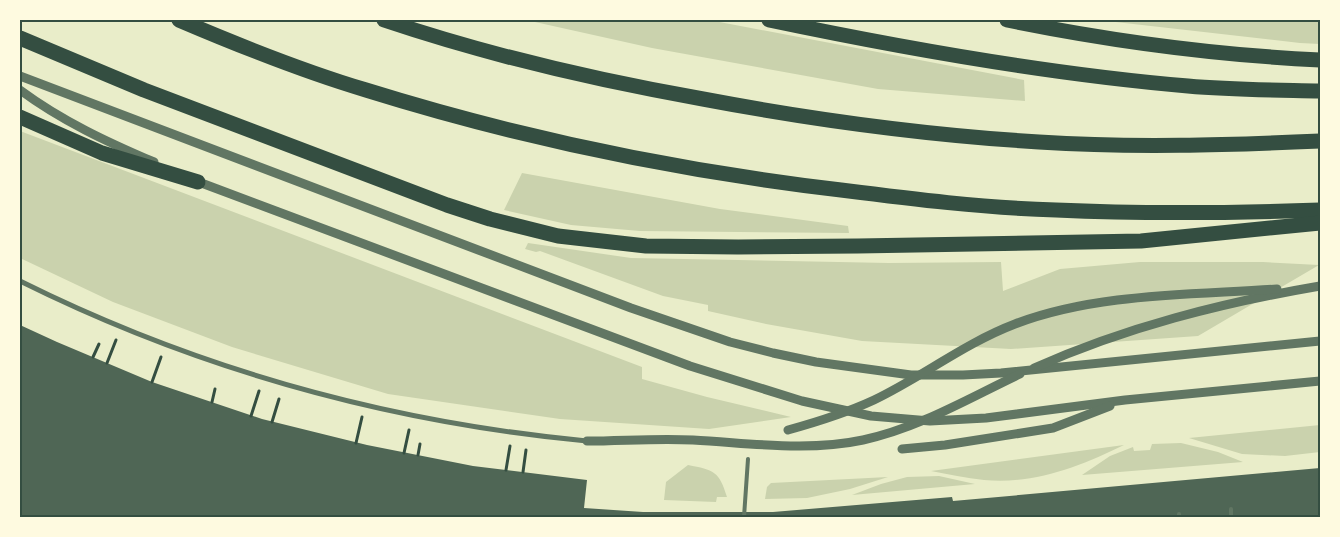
<svg xmlns="http://www.w3.org/2000/svg" width="1340" height="537" font-family="'Libre Baskerville',serif">
	<rect width="100%" height="100%" fill="#e9edc9"/>
	<!-- green -->
	<g fill="#cad2ad">
		<path d="M526 20H709L1024 80 1025 101 878 89 652 48Z"/>
		<path d="M1098 20H1320V44L1300 43Z"/>
		<path d="M20 131 642 367V379L707 397 791 417 709 429 560 419 388 394 232 347 113 302 20 258Z"/>
		<path d="M522 173 720 209 848 226 849 233 640 231 571 225 504 210Z"/>
		<path d="M528 243 631 258 889 263 1001 262 1003 291 1060 269 1140 262H1263L1319 265 1198 336 1011 349 862 341 766 324 708 311V305L663 296 540 251 536 252 525 249Z"/>
		<path d="M1320 425V452L1285 456 1242 454 1189 438Z"/>
		<path d="M1181 443 1218 452 1243 462 1082 475 1110 456 1133 447 1134 451 1150 450 1152 444Z"/>
		<path d="M1124 445C1081 466 1033 485 984 480 966 478 948 474 931 471Z"/>
		<path d="M688 465C714 470 719 471 727 497H717L716 502 664 500 666 482Z"/>
		<path d="M939 476 975 484 852 495 881 484 907 477Z"/>
		<path d="M888 477 850 489 807 498 765 499 767 487 771 483Z"/>
	</g>
	<!-- building -->
	<path fill="#4f6655" d="M20 325 57 342 152 382 262 419 367 445 473 466 587 480 584 508 643 512H773L952 497 953 501 1320 468V517H20Z"/>
	<g fill="none" stroke-linecap="round" stroke-linejoin="round">
		<!-- path -->
		<g stroke="#344e41" stroke-width="3">
			<path d="M93 357 99 344"/>
			<path d="M107 363 116 340"/>
			<path d="M152 382 161 357"/>
			<path d="M212 402 215 389"/>
			<path d="M251 416 259 391"/>
			<path d="M272 422 279 399"/>
			<path d="M356 443 362 417"/>
			<path d="M404 453 409 430"/>
			<path d="M418 455 420 444"/>
			<path d="M506 470 510 446"/>
			<path d="M523 472 526 450"/>
		</g>
		<!-- service -->
		<g stroke="#617663" stroke-width="4">
			<path d="M1231 509V517"/>
			<path d="M1179 514V517"/>
			<path d="M744 517 748 459"/>
		</g>
		<!-- minor -->
		<path stroke="#617663" stroke-width="5" d="M20 281C199 370 388 422 587 441"/>
		<!-- tertiary -->
		<g stroke="#617663" stroke-width="9">
			<path d="M20 76 631 308 730 342 773 353 816 362 911 375H963L1001 373 1320 341"/>
			<path d="M20 90C62 121 107 142 154 162"/>
			<path d="M196 181 690 366 802 401 871 416 930 421 986 418 1125 400 1320 381"/>
			<path d="M1034 368C1126 327 1221 303 1320 286"/>
			<path d="M788 430C817 422 846 413 874 400 922 377 965 343 1015 324 1096 293 1191 295 1277 289"/>
			<path d="M587 441C622 441 658 438 693 440 751 443 807 452 863 440 919 428 969 398 1020 374"/>
			<path d="M902 449 945 445 1053 428 1110 406"/>
		</g>
		<!-- motorway -->
		<g stroke="#344e41" stroke-width="15">
			<path d="M179 20C240 46 302 71 366 90 520 138 680 171 841 190 912 199 984 208 1056 210 1144 214 1232 213 1320 210"/>
			<path d="M384 20C488 55 595 80 703 99 814 120 926 135 1039 142 1133 148 1226 145 1320 141"/>
			<path d="M769 20C907 49 1047 74 1188 86 1232 90 1276 90 1320 91"/>
			<path d="M1007 20C1110 41 1215 55 1320 60"/>
			<path d="M20 38 144 90 447 205 490 219 558 236 646 246 738 247 858 246 1141 241 1320 223"/>
			<path d="M20 117 102 153 198 182"/>
		</g>
	</g>
	<!-- border -->
	<rect width="1340" height="537" fill="none" stroke="#fefae0" stroke-width="42"/>
	<rect x="21" y="21" width="1298" height="495" fill="none" stroke="#344e41" stroke-width="2"/>
</svg>
